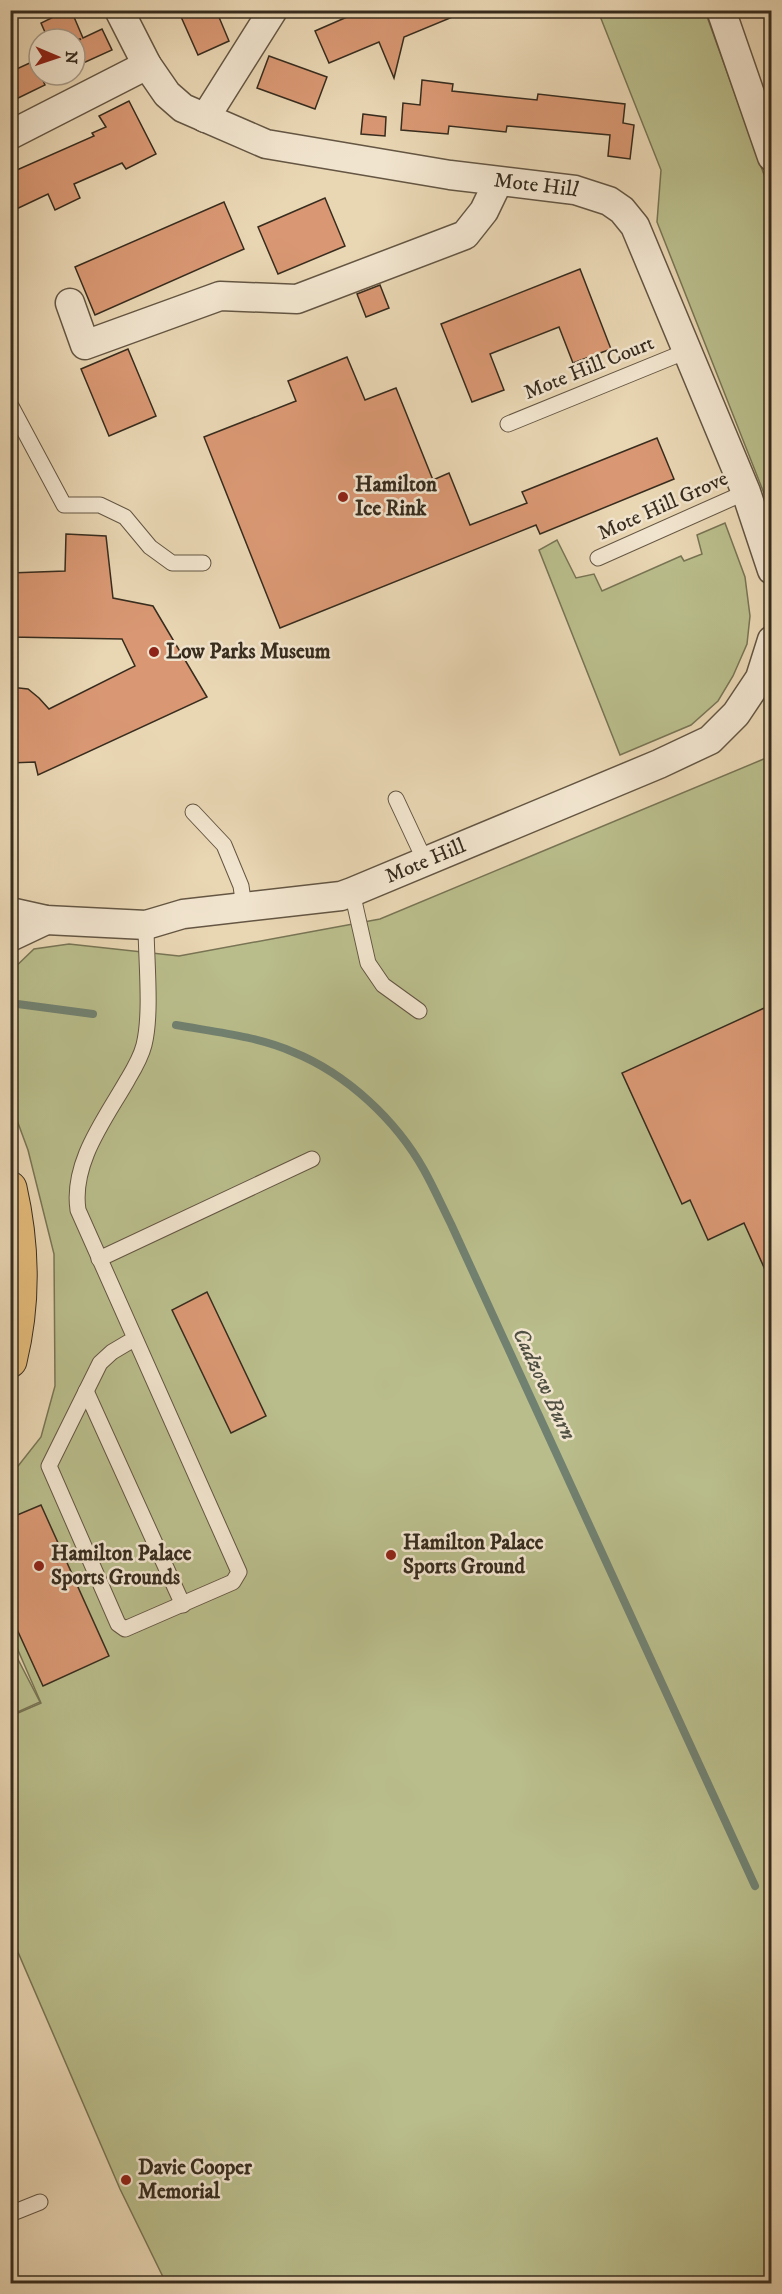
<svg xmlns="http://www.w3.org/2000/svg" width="782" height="2294" font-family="'IM FELL DW Pica',serif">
	<rect width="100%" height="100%" fill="#e9d6b3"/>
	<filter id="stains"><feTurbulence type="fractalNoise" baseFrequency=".00333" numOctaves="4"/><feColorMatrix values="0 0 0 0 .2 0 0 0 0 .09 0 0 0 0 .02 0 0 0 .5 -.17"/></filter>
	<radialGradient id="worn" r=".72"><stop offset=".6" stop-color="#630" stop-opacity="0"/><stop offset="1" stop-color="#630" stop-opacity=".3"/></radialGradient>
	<!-- green -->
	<g fill="#b9bd8b" stroke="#787454" stroke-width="1.5">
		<path d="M598 11H705L771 194V511L657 222 661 170Z"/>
		<path d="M725 523 745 577 750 616 747 644 733 676 718 701 691 725 620 755 539 550 557 540 576 578 594 574 602 591 681 556 684 561 702 554 697 535Z"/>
		<path d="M771 756V2283H166L120 2189 11 1936V1716L41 1703 11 1634V1475L41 1437 55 1386 54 1254 28 1150 11 1104V971L34 949 69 944 179 956 380 919Z"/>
		<path d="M10 1644 40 1702 11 1715H10Z"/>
	</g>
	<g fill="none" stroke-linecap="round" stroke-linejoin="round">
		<!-- stream -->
		<g stroke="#718171" stroke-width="8">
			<path d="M10 1003 93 1014"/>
			<path d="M176 1025C215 1032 256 1036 293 1052 347 1074 396 1120 424 1170 434 1188 442 1206 451 1224L755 1886"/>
		</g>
	</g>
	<!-- building -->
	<g fill="#d99873" stroke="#372c1e" stroke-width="1.5">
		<path d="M68 10H71L83 38 102 29 112 50 81 64 75 51V42L81 39H48L41 23Z"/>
		<path d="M178 10H216L229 41 198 55Z"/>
		<path d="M363 10H467V11L404 37 394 78 379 42 329 63 315 31Z"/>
		<path d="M269 56 327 77 315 109 257 88Z"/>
		<path d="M34 61 45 85 10 102V72Z"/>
		<path d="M422 80 453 84 452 91 537 100 538 94 625 104 623 123 634 125 630 159 608 156 610 135 507 126 506 132 449 126 448 134 401 130 403 103 420 105Z"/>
		<path d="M129 101 156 154 126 169 122 163 74 184 80 198 55 210 48 194 10 212V173L94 136 92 133 106 127 99 116Z"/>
		<path d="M363 114 386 117 385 136 361 134Z"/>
		<path d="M325 198 345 246 278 274 258 227Z"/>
		<path d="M224 202 244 249 95 315 75 267Z"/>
		<path d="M580 269 611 349 573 363 559 327 490 354 504 390 472 402 441 324Z"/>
		<path d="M380 285 389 308 366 317 357 294Z"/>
		<path d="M128 349 156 416 109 436 81 369Z"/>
		<path d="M347 357 365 400 396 388 433 480 449 473 470 525 527 503 522 492 657 438 674 479 540 534 536 525 280 628 204 437 296 401 288 381Z"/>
		<path d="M66 534 106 536 113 598 153 606 207 697 38 775 35 762 10 763V687L28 689 39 698 49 709 135 666 122 639 10 637V573L65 571Z"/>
		<path d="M771 1005V1283L744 1223 708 1240 690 1200 682 1204 622 1073Z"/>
		<path d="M207 1292 266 1416 231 1433 172 1310Z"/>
		<path d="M41 1505 109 1656 43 1686 10 1614V1518Z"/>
	</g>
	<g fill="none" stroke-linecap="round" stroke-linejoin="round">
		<!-- service casing -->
		<g stroke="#645643" stroke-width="17">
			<g id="service">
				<path d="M11 406 64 505H100L125 517 150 547 172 563H203"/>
				<path d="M508 424 687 351"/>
				<path d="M598 558 746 492"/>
				<path d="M396 799 425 861"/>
				<path d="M193 812 224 845 241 886 244 907"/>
				<path d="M352 892 368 963 383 985 419 1011"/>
				<path d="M99 1259 312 1159"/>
				<path d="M134 1339 112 1352 100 1363 49 1466 118 1624 125 1629 233 1582 239 1572 78 1210C71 1162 106 1118 128 1079 134 1069 141 1057 144 1045 152 1013 146 959 146 925"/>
				<path d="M86 1391 183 1605"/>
				<path d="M10 2214 40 2202"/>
			</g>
		</g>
		<!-- minor casing -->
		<g stroke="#645643" stroke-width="31">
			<g id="minor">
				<path id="s1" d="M119 10 147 65 167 94 183 108 266 144 450 175 575 190 609 201 622 210 635 226 746 492 772 570"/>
				<path d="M721 10 772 157"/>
				<path d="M205 118 273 10"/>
				<path d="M10 135 147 65"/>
				<path d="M70 303 85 345 220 296 297 299 465 235 484 211 498 182"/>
				<path id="s2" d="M10 912 46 920 146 925 183 914 341 896 352 892 659 764 710 740 736 714 760 678 772 640"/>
				<path d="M10 937 46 920"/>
			</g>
		</g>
		<!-- primary casing -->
		<g stroke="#372c1e" stroke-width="35">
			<path id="primary" d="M10 1188C23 1245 24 1304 10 1361"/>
		</g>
		<!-- service -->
		<use href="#service" stroke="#f1e4ce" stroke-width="15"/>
		<!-- minor -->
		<use href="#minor" stroke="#f1e4ce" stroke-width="28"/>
		<!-- primary -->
		<use href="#primary" stroke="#e4bb7a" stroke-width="33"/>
	</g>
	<!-- markers -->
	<g fill="#8f2418" stroke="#f1e4ce" stroke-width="2">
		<circle cx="343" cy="497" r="6"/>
		<circle cx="154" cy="652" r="6"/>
		<circle cx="391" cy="1555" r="6"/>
		<circle cx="39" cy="1566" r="6"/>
		<circle cx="126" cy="2180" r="6"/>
	</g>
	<g text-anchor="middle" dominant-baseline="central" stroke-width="5" stroke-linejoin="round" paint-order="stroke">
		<!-- street labels -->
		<g font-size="21" fill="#372c1e" stroke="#f1e4ce">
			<text stroke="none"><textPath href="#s1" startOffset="482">Mote Hill</textPath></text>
			<text transform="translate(589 368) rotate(-22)">Mote Hill Court</text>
			<text transform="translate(663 506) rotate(-24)">Mote Hill Grove</text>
			<text stroke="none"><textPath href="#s2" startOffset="426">Mote Hill</textPath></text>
		</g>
		<!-- poi labels -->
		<g font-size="21" font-weight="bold" fill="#372c1e" stroke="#f1e4ce" text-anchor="start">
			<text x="355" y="485">Hamilton<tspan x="355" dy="24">Ice Rink</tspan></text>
			<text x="166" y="652">Low Parks Museum</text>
			<text x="403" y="1543">Hamilton Palace<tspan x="403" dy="24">Sports Ground</tspan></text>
			<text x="51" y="1554">Hamilton Palace<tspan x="51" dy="24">Sports Grounds</tspan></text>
			<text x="138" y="2168">Davie Cooper<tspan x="138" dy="24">Memorial</tspan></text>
		</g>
		<!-- water labels -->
		<g font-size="22" font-style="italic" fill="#4f4f41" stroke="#f1e4ce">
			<text transform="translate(544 1384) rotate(65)">Cadzow Burn</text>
		</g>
	</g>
	<!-- margin -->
	<rect width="782" height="2294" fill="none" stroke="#e9d6b3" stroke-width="36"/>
	<rect x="12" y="12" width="758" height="2270" fill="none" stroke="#372c1e" stroke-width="3"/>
	<rect x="18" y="18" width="746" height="2258" fill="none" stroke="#372c1e" stroke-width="1.5"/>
	<!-- north arrow -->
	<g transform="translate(57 57) rotate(92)"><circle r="28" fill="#f1e4ce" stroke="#a79a88" stroke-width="1.5"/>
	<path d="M0-4.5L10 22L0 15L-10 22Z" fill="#8f2418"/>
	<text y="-9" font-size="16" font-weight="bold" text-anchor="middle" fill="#372c1e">N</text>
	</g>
	<rect width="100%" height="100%" filter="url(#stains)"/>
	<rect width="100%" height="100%" fill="url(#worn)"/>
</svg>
